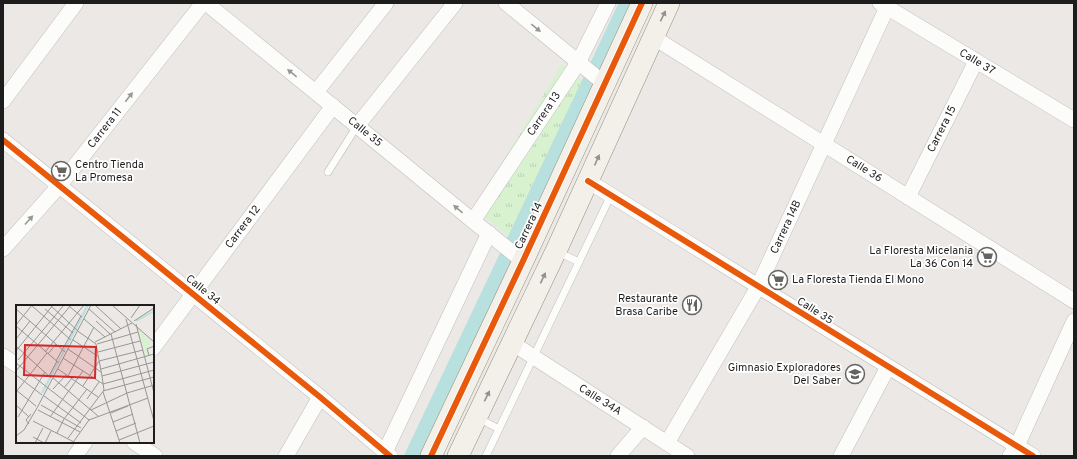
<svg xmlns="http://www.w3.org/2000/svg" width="1077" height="459" font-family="Overpass,sans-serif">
	<defs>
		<pattern id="park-tufts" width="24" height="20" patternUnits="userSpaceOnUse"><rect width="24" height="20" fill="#d8f2d0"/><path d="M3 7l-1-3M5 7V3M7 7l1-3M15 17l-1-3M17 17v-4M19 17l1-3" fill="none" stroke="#b9cfb2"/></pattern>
	</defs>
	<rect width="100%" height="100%" fill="#ebe8e5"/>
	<!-- park -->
	<path fill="url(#park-tufts)" d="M562 64 592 89 518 244 474 209Z"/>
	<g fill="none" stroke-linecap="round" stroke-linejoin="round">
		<!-- canal -->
		<path stroke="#b8e0de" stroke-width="15" d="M412 456 627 3"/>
		<!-- lane casing -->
		<g stroke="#c1bfbe" stroke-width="8">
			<g id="lane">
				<path d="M328 172 357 126"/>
				<path d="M558 252 579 262"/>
				<path d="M478 418 499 429"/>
				<path d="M486 456 611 195"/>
			</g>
		</g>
		<!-- street casing -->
		<g stroke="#c1bfbe" stroke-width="16">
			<g id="street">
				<path d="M206 3 357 126 473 221 523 261"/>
				<path d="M506 3 605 84"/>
				<path d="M880 3 1074 120"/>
				<path d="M653 37 1074 301"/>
				<path d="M316 92 386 3"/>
				<path d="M3 101 76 3"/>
				<path d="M357 126 455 3"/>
				<path d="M3 140 320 397 390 456"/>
				<path d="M588 181 1033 456"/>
				<path d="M908 197 976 61"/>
				<path d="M473 221 578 63 608 3"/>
				<path d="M3 249 59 186 203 3"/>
				<path d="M512 343 687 456"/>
				<path d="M153 348 333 106"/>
				<path d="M3 356 17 365"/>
				<path d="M134 442 155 456"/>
				<path d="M667 443 758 287 889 3"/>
				<path d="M385 452 489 233"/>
				<path d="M75 456 85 442"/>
				<path d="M286 456 320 397"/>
				<path d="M618 456 643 427"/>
				<path d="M841 456 888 367"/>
				<path d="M1010 456 1017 446 1074 321"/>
			</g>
		</g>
		<!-- secondary casing -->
		<g stroke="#96917d" stroke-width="22">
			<g id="secondary">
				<path d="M431 456 523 261 642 3"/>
				<path d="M458 456 556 251 669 3"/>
			</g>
		</g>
		<!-- lane -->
		<use href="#lane" stroke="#fcfcfb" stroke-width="7"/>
		<!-- street -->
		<use href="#street" stroke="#fcfcfb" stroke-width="15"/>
		<!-- secondary -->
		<use href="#secondary" stroke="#f3f0e9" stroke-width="21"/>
		<!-- cycleway casing -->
		<g stroke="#fff" stroke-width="8">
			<g id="cycleway">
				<path d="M3 140 320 397 390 456"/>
				<path d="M588 181 1033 456"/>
				<path d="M431 456 523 261 642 3"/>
			</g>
		</g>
		<!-- cycleway -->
		<use href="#cycleway" stroke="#e8590c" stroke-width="6"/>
	</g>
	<!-- one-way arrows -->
	<defs><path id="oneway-solid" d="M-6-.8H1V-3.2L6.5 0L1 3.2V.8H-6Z"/></defs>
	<g fill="#93918d">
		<use href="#oneway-solid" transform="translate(663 16) rotate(-64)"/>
		<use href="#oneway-solid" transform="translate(597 160) rotate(-66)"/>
		<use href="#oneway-solid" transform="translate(543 278) rotate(-65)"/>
		<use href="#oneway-solid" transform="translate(487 396) rotate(-64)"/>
	</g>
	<g fill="#989897">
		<use href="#oneway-solid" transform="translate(536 28) rotate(39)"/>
		<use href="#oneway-solid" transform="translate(292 73) rotate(-141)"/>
		<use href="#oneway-solid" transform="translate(129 97) rotate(-52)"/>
		<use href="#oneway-solid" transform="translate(458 209) rotate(-140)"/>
		<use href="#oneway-solid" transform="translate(29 220) rotate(-48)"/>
	</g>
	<!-- icons -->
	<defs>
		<g id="supermarket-ring" transform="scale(1)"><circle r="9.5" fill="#fff" stroke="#656463" stroke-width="1.5"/><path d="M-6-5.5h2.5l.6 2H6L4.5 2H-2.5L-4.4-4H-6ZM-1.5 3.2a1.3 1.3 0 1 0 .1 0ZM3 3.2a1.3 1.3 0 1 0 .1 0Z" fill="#656463"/></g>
		<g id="restaurant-ring" transform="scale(1)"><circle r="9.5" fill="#fff" stroke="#656463" stroke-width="1.5"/><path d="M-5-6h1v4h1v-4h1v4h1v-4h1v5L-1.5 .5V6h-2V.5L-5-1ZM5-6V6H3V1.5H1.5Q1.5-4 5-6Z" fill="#656463"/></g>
		<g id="school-ring" transform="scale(1)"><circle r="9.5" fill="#fff" stroke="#656463" stroke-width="1.5"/><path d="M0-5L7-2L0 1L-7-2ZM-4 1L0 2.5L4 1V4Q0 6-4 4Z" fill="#656463"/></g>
	</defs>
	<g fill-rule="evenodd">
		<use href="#supermarket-ring" x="61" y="171"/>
		<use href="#supermarket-ring" x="987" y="257"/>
		<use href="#supermarket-ring" x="778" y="280"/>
		<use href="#restaurant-ring" x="692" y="305"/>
		<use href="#school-ring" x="855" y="374"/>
	</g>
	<g text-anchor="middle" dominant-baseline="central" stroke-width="3.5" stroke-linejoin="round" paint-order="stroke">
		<!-- street labels -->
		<g font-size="11" fill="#1d1d1d" stroke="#fff">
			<text transform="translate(977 62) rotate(31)">Calle 37</text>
			<text transform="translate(544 114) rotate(-56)">Carrera 13</text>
			<text transform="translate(105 128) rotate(-52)">Carrera 11</text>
			<text transform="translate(942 129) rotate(-63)">Carrera 15</text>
			<text transform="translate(365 132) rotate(39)">Calle 35</text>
			<text transform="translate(864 169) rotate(32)">Calle 36</text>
			<text transform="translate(529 226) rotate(-65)">Carrera 14</text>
			<text transform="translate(243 227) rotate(-53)">Carrera 12</text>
			<text transform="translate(786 227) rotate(-65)">Carrera 14B</text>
			<text transform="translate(203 290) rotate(39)">Calle 34</text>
			<text transform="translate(815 311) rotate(32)">Calle 35</text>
			<text transform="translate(600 400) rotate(32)">Calle 34A</text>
		</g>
		<!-- poi labels -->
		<g font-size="11" fill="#1d1d1d" stroke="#fff" text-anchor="end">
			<text x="75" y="165" text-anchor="start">Centro Tienda<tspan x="75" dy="13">La Promesa</tspan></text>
			<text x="973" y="251">La Floresta Micelania<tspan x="973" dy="13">La 36 Con 14</tspan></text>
			<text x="792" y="280" text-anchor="start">La Floresta Tienda El Mono</text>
			<text x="678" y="299">Restaurante<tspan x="678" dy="13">Brasa Caribe</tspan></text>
			<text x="841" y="368">Gimnasio Exploradores<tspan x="841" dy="13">Del Saber</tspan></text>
		</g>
	</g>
	<!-- overview -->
	<g transform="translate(16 305)">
		<rect width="138" height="138" fill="#ebe8e5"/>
		<path d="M123 24 136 40 131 43 132 50 129 51Z" fill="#d8f2d0"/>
		<path fill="none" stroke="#b8e0de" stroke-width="2" d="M120 16 138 6M26 88 72 0"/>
		<path fill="none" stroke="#999795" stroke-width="1" d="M15 0 55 35M34 0 63 27 80 39 86 71 88 85 52 133M79 0 105 24M96 0 138 37M53 1 66 12M0 4 49 47M29 4 57 28M73 4 99 27M115 13 124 0M68 14 89 32M110 14 138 116M80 16 94 29M118 16 138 3M120 19 138 88M0 20 16 0M0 21 43 58M95 29 124 138M0 34 14 16M57 35 83 52M79 37 116 18M81 39 122 27M0 41 35 73M52 44 85 67M0 46 37 0M29 47 68 0M82 47 124 36M32 49 40 39M133 50 131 44 138 41M47 53 87 79 138 65M2 55 48 0M40 56 65 11M0 58 73 115M42 64 82 92M85 64 138 49M0 66 55 0M0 70 26 90M33 71 41 56M52 71 78 22M86 71 138 57M37 73 82 111M67 81 83 56 127 45M48 83 56 73M37 84 50 70M0 85 20 101M87 86 138 72M0 87 31 48M87 87 104 138M28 91 65 118M71 94 83 77M0 100 13 112M25 100 65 123M22 105 64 127M75 105 111 88 138 80M95 108 112 101M2 112 29 67M34 112 67 66M17 116 60 138M97 117 117 109M13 119 10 115 15 109M100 126 120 118M41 128 48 114 71 84M0 131 8 125 21 103 75 0M17 132 28 138M103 135 138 121M58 136 73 115 132 93M19 138 27 123M29 138 35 126"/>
		<path fill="#d62828" fill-opacity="0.15" stroke="#d62828" stroke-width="2" d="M9 40 80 42 79 73 8 70Z"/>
		<rect width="138" height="138" fill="none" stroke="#1d1d1d" stroke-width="2"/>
	</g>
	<!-- border -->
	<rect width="1077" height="459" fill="none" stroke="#1d1d1d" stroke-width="8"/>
</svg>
